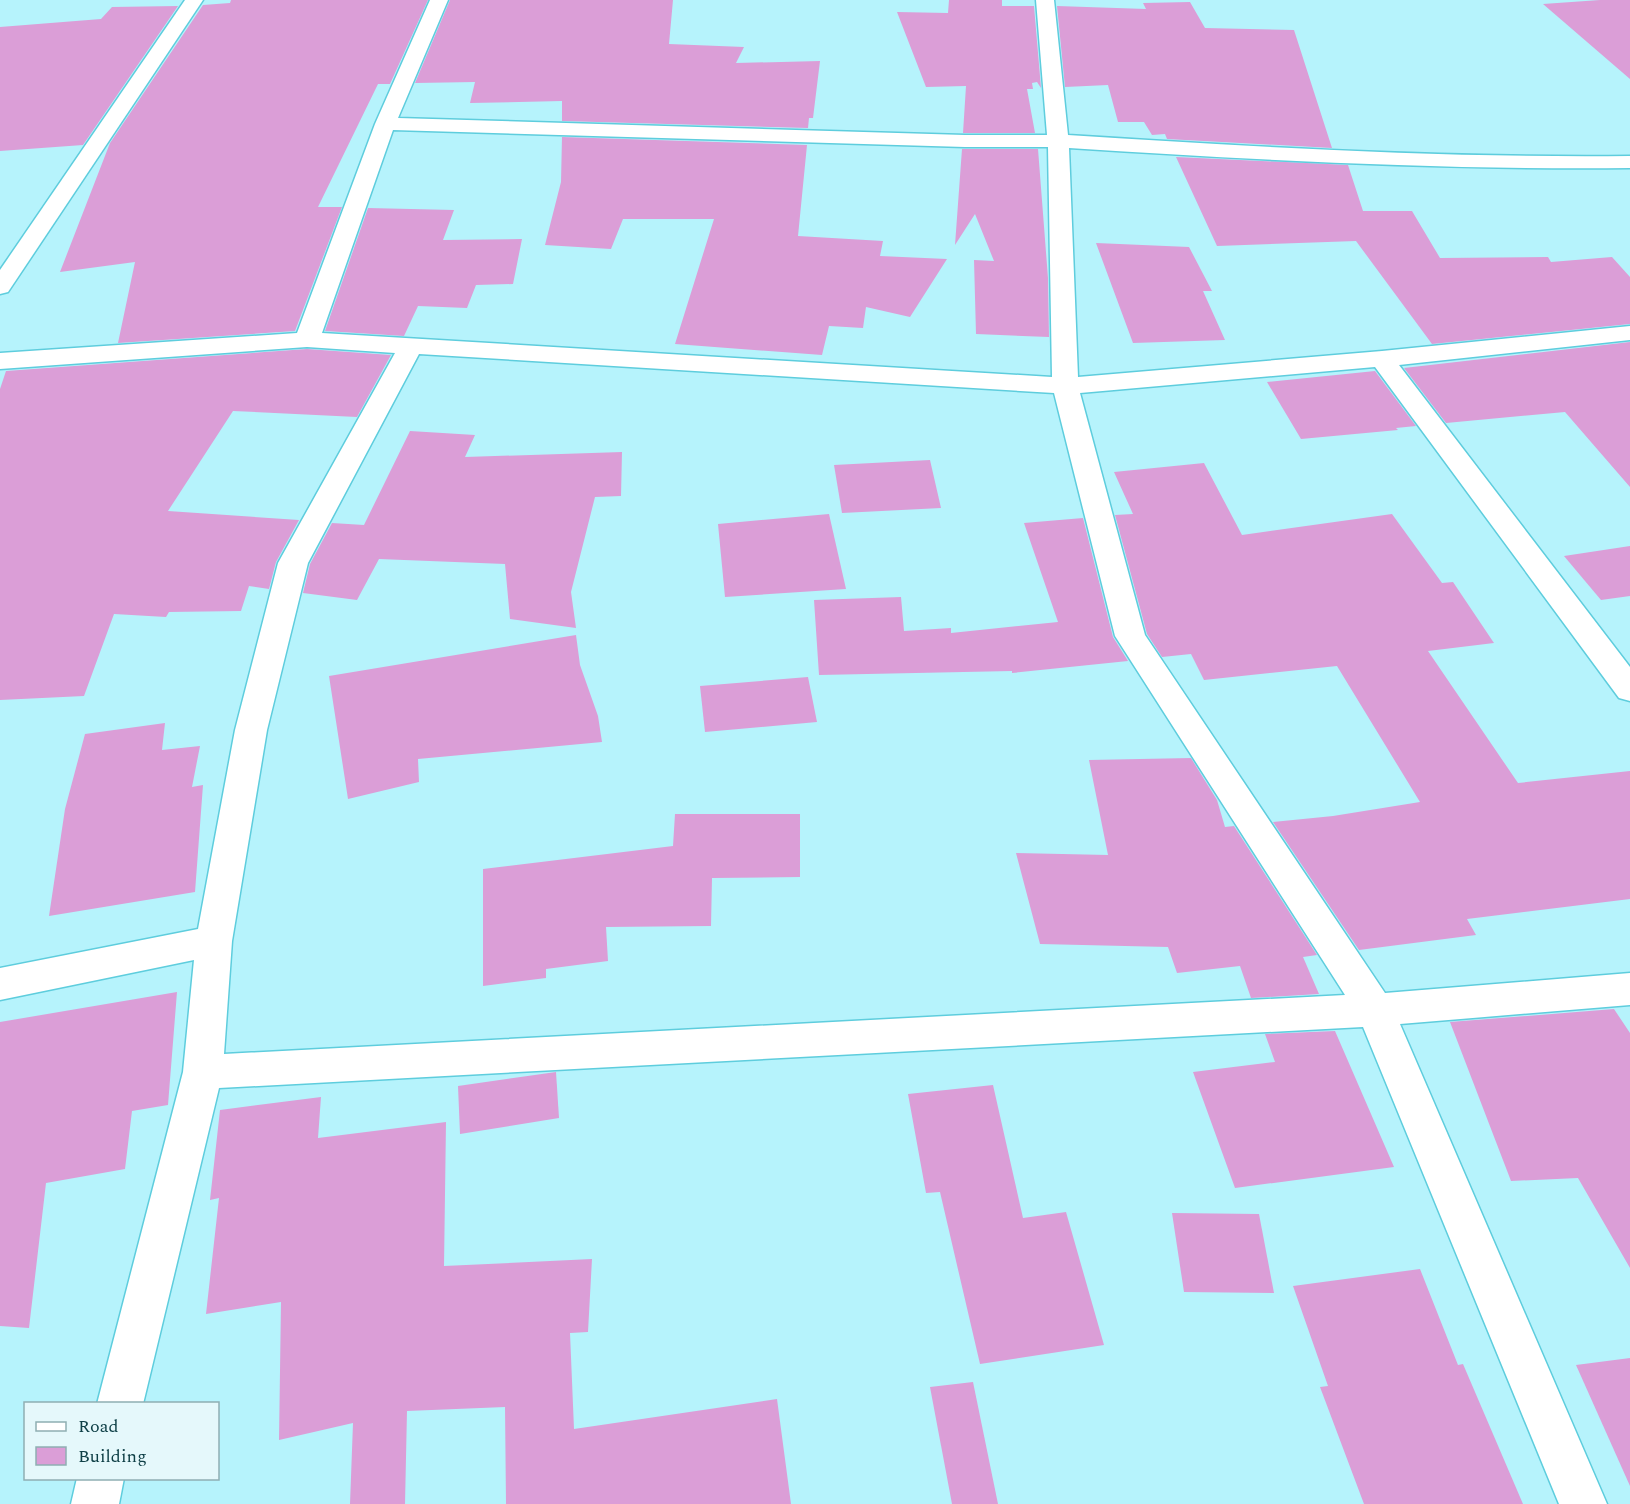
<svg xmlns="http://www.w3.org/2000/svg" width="1630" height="1504" font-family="Spectral,serif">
	<rect width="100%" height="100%" fill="#b6f3fc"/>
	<!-- building -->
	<g fill="#db9ed7">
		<path d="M231 0H428L390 84H378L318 207H342L295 331 118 343 135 262 60 272 110 143 203 5 230 3Z"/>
		<path d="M450 0H673L669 44 744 47 736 63 820 61 813 118H809L808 128 562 121V101L470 103 475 82 415 83Z"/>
		<path d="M949 0H1002V6H1034L1041 88 1037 82 1032 83 1033 89H1027L1035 133H963L966 86 926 87 897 12 948 13Z"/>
		<path d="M1600 0H1630V79L1543 4Z"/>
		<path d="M1190 2 1205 28 1294 30 1332 148 1167 139 1165 134 1152 135 1144 122H1118L1108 85 1065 87 1057 6 1146 9 1143 3Z"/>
		<path d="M178 6 83 145 0 151V27L101 19 112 7Z"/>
		<path d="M562 137 807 145 798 236 883 241 880 256 947 259 910 317 866 307 863 328 829 326 822 355 675 344 714 219H623L611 249 545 245 561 182Z"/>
		<path d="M962 149H1038L1048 278 1049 337 976 334 974 260 994 261 975 214 955 245Z"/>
		<path d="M1176 157 1348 165 1363 211H1412L1440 258 1548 257 1551 262 1612 257 1630 277V324L1432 344 1356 241 1217 246Z"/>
		<path d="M368 208 454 210 443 240 522 239 513 284 476 285 467 308 418 306 404 336 325 331Z"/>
		<path d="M1096 243 1189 247 1212 291H1203L1225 340 1133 343Z"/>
		<path d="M1630 342V487L1565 412 1446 423 1404 368Z"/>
		<path d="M307 349 391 355 357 417 233 411 168 511 299 520 276 562 269 589 249 586 241 611 169 612 166 617 114 614 84 696 0 700V389L6 371Z"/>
		<path d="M1375 371 1416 426 1396 428 1398 430 1301 439 1267 382Z"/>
		<path d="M410 431 475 435 465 457 622 452 621 496 595 497 571 592 576 628 510 619 505 564 379 559 357 600 303 593 310 564 332 523 364 525Z"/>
		<path d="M930 460 941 508 842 513 834 465Z"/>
		<path d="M1204 463 1242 535 1392 514 1442 583 1453 582 1494 643 1428 651 1518 783 1630 771V899L1467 919 1476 935 1359 950 1273 822 1333 816 1420 802 1337 666 1204 680 1191 654 1162 657 1147 634 1115 515 1133 514 1114 472Z"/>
		<path d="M829 514 846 589 725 597 718 524Z"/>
		<path d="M1083 518 1113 637 1128 661 1012 673V671L819 675 814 600 901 597 904 631 951 628V633L1058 622 1024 523Z"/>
		<path d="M1630 546V596L1601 600 1564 556Z"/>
		<path d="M576 635 580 665 598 716 602 742 418 759 419 782 348 799 329 676Z"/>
		<path d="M808 677 817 722 705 732 700 686Z"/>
		<path d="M165 723 162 750 200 746 192 787 203 785 195 892 49 916 65 809 85 734Z"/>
		<path d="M1191 758 1217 800 1225 827 1234 826 1317 955 1303 957 1319 994 1251 998 1240 966 1177 973 1168 947 1040 944 1016 853 1108 855 1089 760Z"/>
		<path d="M675 814H800V877L712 878 711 926 606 927 608 961 546 969V978L483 986V869L673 846Z"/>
		<path d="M177 992 168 1105 132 1111 125 1169 46 1183 29 1328 0 1326V1022Z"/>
		<path d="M1614 1009 1630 1033V1268L1578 1178 1511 1181 1450 1022Z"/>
		<path d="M1335 1031 1394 1167 1235 1188 1193 1072 1275 1062 1265 1034Z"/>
		<path d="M556 1072 559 1118 460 1134 458 1086Z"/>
		<path d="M993 1085 1023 1218 1066 1212 1104 1345 980 1364 940 1192 926 1193 908 1094Z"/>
		<path d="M321 1097 318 1138 446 1122 444 1266 592 1259 588 1332 570 1333 574 1429 777 1399 791 1504H506L505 1407 407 1411 405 1504H350L353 1423 279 1440 281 1302 206 1314 219 1198 210 1200 220 1110Z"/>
		<path d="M1172 1213 1259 1214 1274 1293 1184 1292Z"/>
		<path d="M1420 1269 1458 1365 1463 1364 1523 1504H1364L1320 1387 1328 1386 1293 1286Z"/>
		<path d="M1630 1358V1486L1576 1365Z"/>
		<path d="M973 1382 998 1504H952L930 1387Z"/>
	</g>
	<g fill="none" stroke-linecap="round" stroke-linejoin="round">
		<!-- minor casing -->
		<g stroke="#5ecddd" stroke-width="3">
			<g id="minor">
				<path d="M185 0H203L8 292 0 294V270Z"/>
				<path d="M430 0H448L398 118 965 135H1047L1036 0H1054L1068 135C1255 147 1442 158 1630 156V168C1443 170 1256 160 1069 148L1078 377 1382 351 1630 326V340L1399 365 1630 667V701L1619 698 1375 367 1080 393 1145 635 1385 993 1630 973V1005L1400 1024 1607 1504H1559L1363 1027 219 1088 143 1404H97L183 1072 194 960 0 1000V968L198 929 235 730 278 563 395 353 307 347 0 369V353L297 333 375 124ZM393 130 965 147H1048L1052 377 322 333ZM419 354 1054 393 1115 636 1345 995 224 1054 232 941 267 730 308 563Z"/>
				<path d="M77 1478H124L119 1504H71Z"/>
			</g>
		</g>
		<!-- minor -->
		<use href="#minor" fill="#fff" fill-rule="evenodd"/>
	</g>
	<!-- legend -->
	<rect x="24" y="1402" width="195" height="78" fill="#e5f8fb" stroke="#8faeb3" stroke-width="1.5"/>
	<rect x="36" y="1422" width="30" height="9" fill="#ffffff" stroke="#8faeb3" stroke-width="1.5"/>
	<text x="78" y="1432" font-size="18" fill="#0f4047">Road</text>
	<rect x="36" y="1447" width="30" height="18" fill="#db9ed7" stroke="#8faeb3" stroke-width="1.5"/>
	<text x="78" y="1462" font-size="18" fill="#0f4047">Building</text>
</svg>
